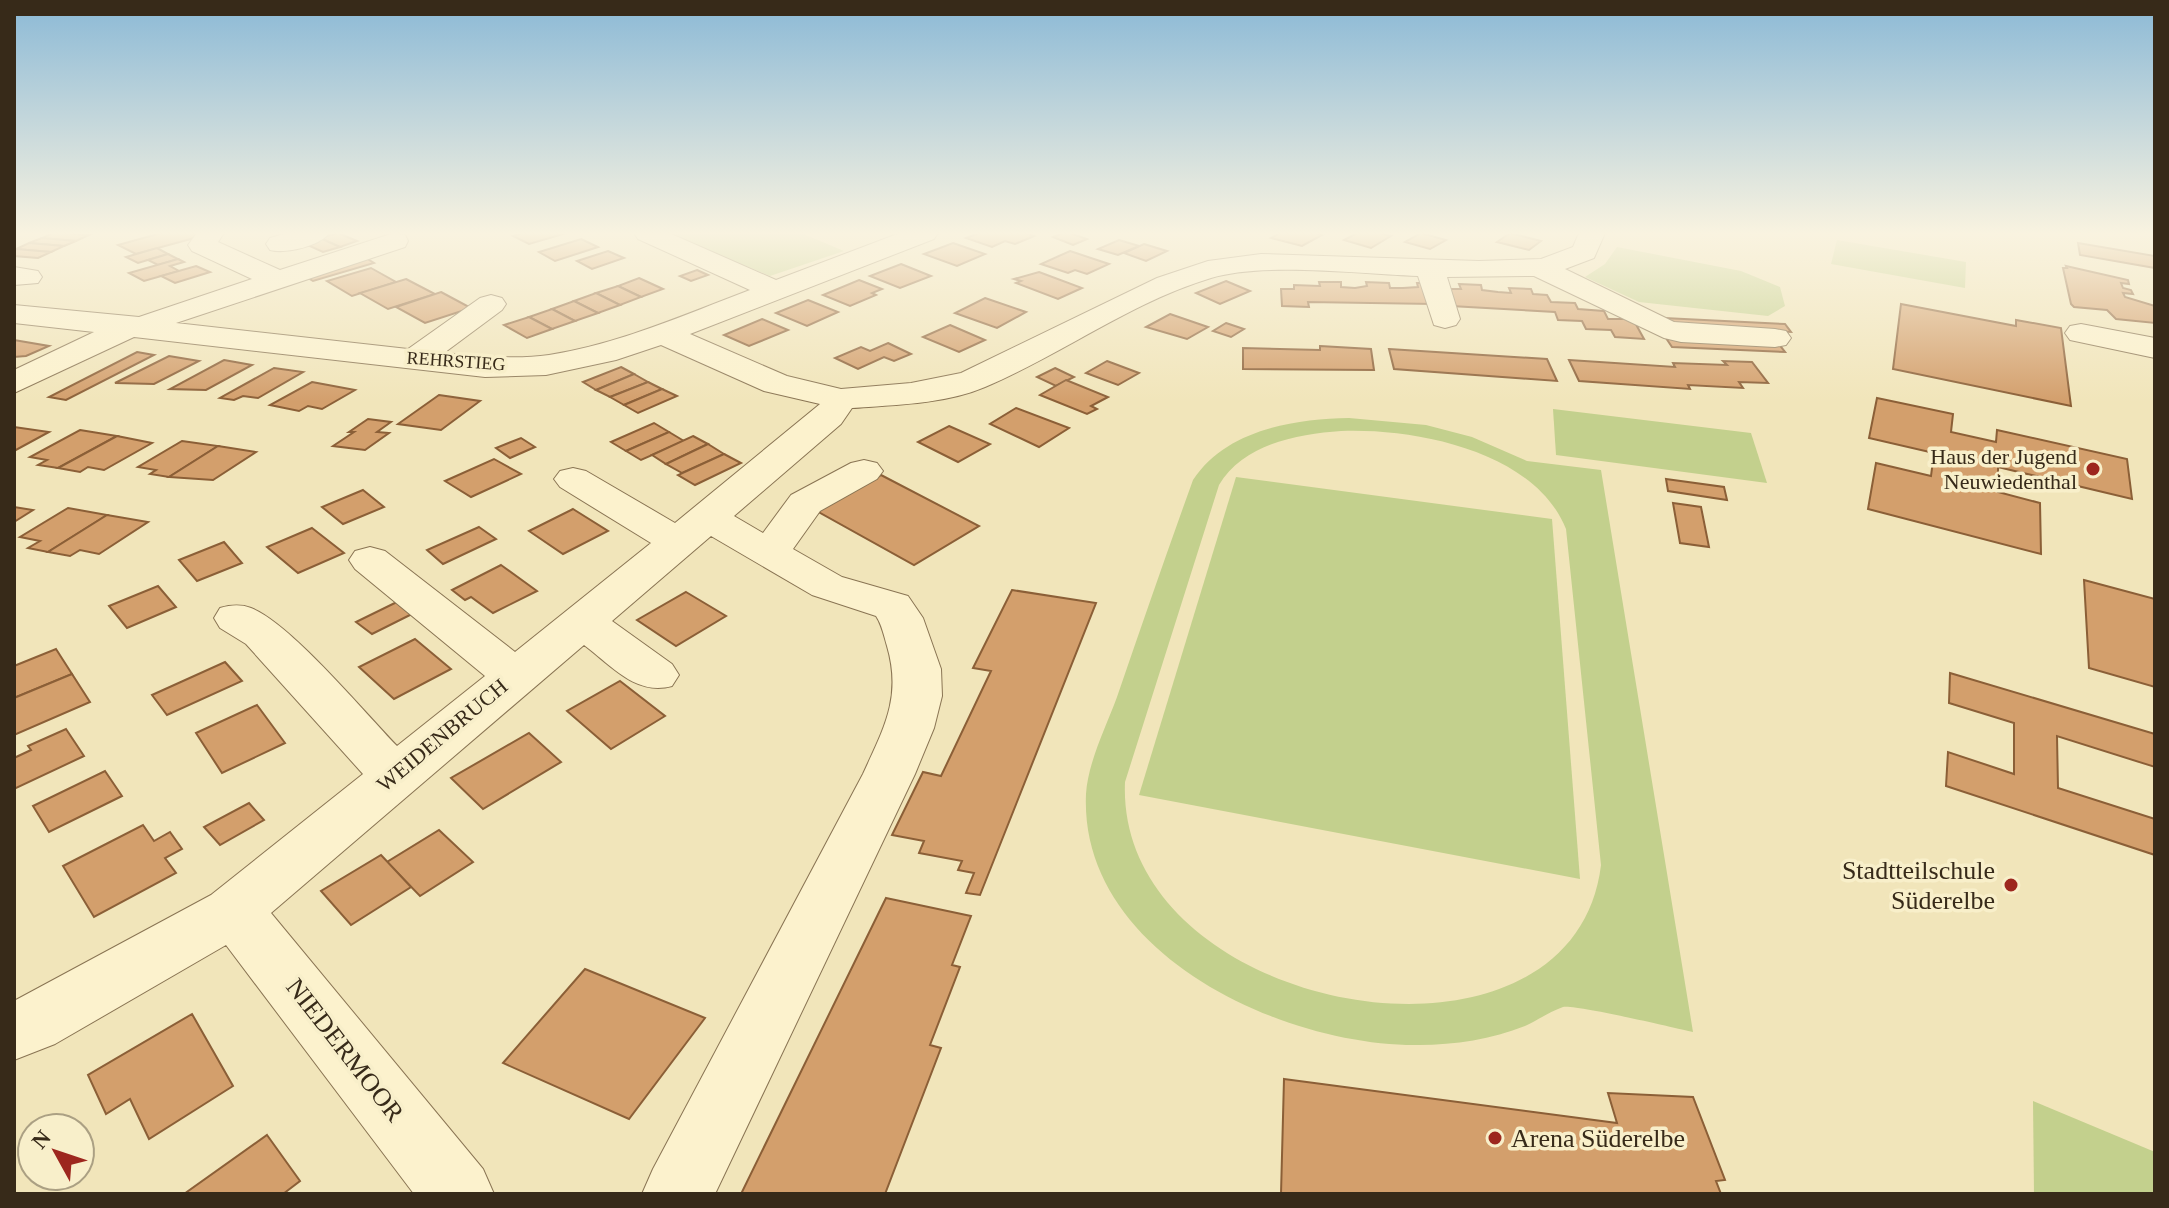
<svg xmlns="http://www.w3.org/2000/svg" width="2169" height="1208" font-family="'Times New Roman',serif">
	<rect width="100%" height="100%" fill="#f1e5ba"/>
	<!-- green -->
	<g fill="#c3d08d" fill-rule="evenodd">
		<path d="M664 233H801L844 251 770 276Z"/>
		<path d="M1837 240 1966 262 1965 288 1831 264Z"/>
		<path d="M1617 247 1741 271 1780 287 1785 306 1768 316 1639 302 1585 277 1605 264Z"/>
		<path d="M1553 409 1751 433 1767 483 1556 455Z"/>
		<path d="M1349 418 1426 425 1472 437 1527 461 1601 470 1693 1032C1675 1028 1574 1004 1563 1007 1551 1011 1538 1020 1525 1026 1492 1039 1455 1045 1419 1045 1285 1047 1079 954 1086 794 1088 762 1106 727 1117 697 1142 624 1167 552 1193 480 1226 430 1293 419 1349 418ZM1341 431C1415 428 1535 451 1566 529L1601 865C1573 1098 1115 1016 1125 782L1219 485C1243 444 1298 434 1341 431Z"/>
		<path d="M1236 477 1552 519 1580 879 1139 795Z"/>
		<path d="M2033 1101 2155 1152V1194H2034Z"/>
	</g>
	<!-- building -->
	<g fill="#d39f6c" stroke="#8b5f37" stroke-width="2">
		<path d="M53 233H63L89 235 76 241 42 238Z"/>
		<path d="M161 233H202L205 235 136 254 118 245Z"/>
		<path d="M338 233 357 241 340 247 320 238Z"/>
		<path d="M522 233H562L563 234 529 244 513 236Z"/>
		<path d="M979 233H1026L1034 236 1015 244 1005 241 992 247 966 238Z"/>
		<path d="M1063 233H1070L1087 239 1073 245 1053 237Z"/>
		<path d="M1280 233H1316L1322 235 1302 246 1271 238Z"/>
		<path d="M1357 233H1379L1391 236 1371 248 1344 240Z"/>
		<path d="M1421 233 1446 240 1430 249 1405 242Z"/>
		<path d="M1510 233 1541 241 1529 250 1497 242Z"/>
		<path d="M42 238 76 241 64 246 29 243Z"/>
		<path d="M320 238 340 247 323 252 303 243Z"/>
		<path d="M581 239 598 247 555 261 539 252Z"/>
		<path d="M1119 240 1139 246 1118 255 1098 249Z"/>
		<path d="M29 243 64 246 51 252 16 249Z"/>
		<path d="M953 243 985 254 957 266 924 254Z"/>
		<path d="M2078 243 2155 256V268L2080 255Z"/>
		<path d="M1144 244 1167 251 1146 261 1124 253Z"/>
		<path d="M157 248 168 254 138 263 126 257Z"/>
		<path d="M14 250 16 249 51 252 38 258 14 256Z"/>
		<path d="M608 251 624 258 592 269 577 261Z"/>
		<path d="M1070 251 1109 264 1087 274 1075 270 1068 273 1041 264Z"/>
		<path d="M168 254 178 259 158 265 148 260Z"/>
		<path d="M366 258 374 263 313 281 305 276Z"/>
		<path d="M178 259 184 262 170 266 179 271 144 281 129 273Z"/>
		<path d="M901 264 931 276 900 288 870 276Z"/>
		<path d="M196 266 210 272 175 283 161 276Z"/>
		<path d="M2066 266 2128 280 2129 284 2121 283 2123 288 2131 290 2133 294 2123 293 2125 297 2155 306V323L2116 319 2107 310 2074 307 2071 304 2063 268H2067Z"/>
		<path d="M371 268 396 282 352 296 327 281Z"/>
		<path d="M697 270 708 275 691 281 680 276Z"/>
		<path d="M1039 272 1082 288 1058 299 1016 283 1021 281 1014 279Z"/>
		<path d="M639 278 663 289 641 297 618 286Z"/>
		<path d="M406 279 435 294 388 309 360 293Z"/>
		<path d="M859 280 882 289 872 293 876 295 850 306 823 295Z"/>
		<path d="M1226 281 1250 291 1220 304 1196 293Z"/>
		<path d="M1319 282H1341V287L1355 288 1367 286 1366 282 1389 283 1390 288H1403L1418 287 1417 283H1428L1434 304 1308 302 1309 307 1282 306 1281 289H1294V285L1320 286Z"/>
		<path d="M1459 284 1481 285 1482 290 1498 292 1511 293 1509 288 1531 289 1533 294 1547 295 1551 302 1575 303 1578 309 1604 311 1608 319H1633L1644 339 1615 337 1611 330 1586 329 1582 321 1558 320 1555 312 1451 306 1445 289H1461Z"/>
		<path d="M618 286 641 297 620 305 596 293Z"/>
		<path d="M441 292 471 308 425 323 396 307Z"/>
		<path d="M596 293 620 305 598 313 574 301Z"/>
		<path d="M985 298 1026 312 997 328 955 313Z"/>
		<path d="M808 300 838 312 807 326 776 313Z"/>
		<path d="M574 301 598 313 575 321 552 309Z"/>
		<path d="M1901 304 2016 326V320L2061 328 2071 406 1893 369Z"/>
		<path d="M552 309 575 321 552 329 529 317Z"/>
		<path d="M1170 314 1208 327 1187 339 1146 327Z"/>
		<path d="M529 317 552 329 527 338 504 325Z"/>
		<path d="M1664 318 1785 324 1791 332 1668 326Z"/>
		<path d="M762 319 788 330 749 346 724 335Z"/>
		<path d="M1226 323 1244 329 1231 337 1213 331Z"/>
		<path d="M950 325 985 340 959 352 923 337Z"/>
		<path d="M1666 338 1778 343 1785 352 1672 347Z"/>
		<path d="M14 340 49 346 26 356 14 357Z"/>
		<path d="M888 343 911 354 894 361 884 357 858 369 835 358 861 347 870 351Z"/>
		<path d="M1320 346 1371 349 1374 370 1243 369V348L1320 350Z"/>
		<path d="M1389 349 1547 359 1557 381 1394 369Z"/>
		<path d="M137 352 154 355 66 400 49 397Z"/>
		<path d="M169 356 199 361 154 384 115 383Z"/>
		<path d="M224 360 252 365 206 390 170 389Z"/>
		<path d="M1569 360 1675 367 1673 363 1727 365 1723 361 1752 362 1768 383 1739 382 1743 388 1688 385 1690 389 1579 381Z"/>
		<path d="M1107 361 1139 373 1118 385 1086 373Z"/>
		<path d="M621 367 634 374 596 390 583 382Z"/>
		<path d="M274 368 303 372 258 398 243 396 234 400 220 398Z"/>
		<path d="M1055 368 1074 377 1056 386 1037 377Z"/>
		<path d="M634 374 648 382 610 397 596 390Z"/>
		<path d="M1066 380 1108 397 1091 406 1097 409 1087 414 1040 395Z"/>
		<path d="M312 382 355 390 322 409 308 406 299 411 270 405Z"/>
		<path d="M648 382 662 389 624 405 610 397Z"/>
		<path d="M662 389 677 396 638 413 624 405Z"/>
		<path d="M439 395 480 401 441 430 398 424Z"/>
		<path d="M1877 398 1953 414 1951 432 1996 442 1997 430 2127 459 2132 499 1998 467V492L2040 503 2041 554 1868 509 1876 463 1931 476 1934 453 1869 438Z"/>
		<path d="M1016 408 1069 428 1039 447 990 424Z"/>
		<path d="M368 419 391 422 377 432 389 433 365 450 333 446 354 432H349Z"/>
		<path d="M654 423 669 432 626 451 611 442Z"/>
		<path d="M949 426 990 444 958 462 918 442Z"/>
		<path d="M14 427 49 432 14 451Z"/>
		<path d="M80 430 117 436 58 468 38 465 47 460 30 457Z"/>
		<path d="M669 432 684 441 641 460 626 451Z"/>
		<path d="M117 436 152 443 104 470 88 467 80 472 58 468Z"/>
		<path d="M693 436 708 444 666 464 652 455Z"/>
		<path d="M521 438 535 447 510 458 496 448Z"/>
		<path d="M182 441 218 446 169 477 150 474 156 470 138 467Z"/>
		<path d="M708 444 724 454 682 473 666 464Z"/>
		<path d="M218 446 256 452 213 480 169 477Z"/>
		<path d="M724 454 741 463 695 485 678 475Z"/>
		<path d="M494 459 521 474 471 497 445 481Z"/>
		<path d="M881 475 979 526 914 565 815 510Z"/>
		<path d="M1666 479 1724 487 1727 500 1668 491Z"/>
		<path d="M363 490 384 507 343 524 322 507Z"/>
		<path d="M1673 503 1701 507 1709 547 1680 543Z"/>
		<path d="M14 507 33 510 14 522Z"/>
		<path d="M68 508 107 515 48 552 28 548 40 541 20 537Z"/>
		<path d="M573 509 608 531 563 554 529 531Z"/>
		<path d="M107 515 148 522 99 554 80 550 70 556 48 552Z"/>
		<path d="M479 527 496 539 443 564 427 550Z"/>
		<path d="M312 528 344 553 298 573 267 547Z"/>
		<path d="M224 542 242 563 197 581 179 560Z"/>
		<path d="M501 565 537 591 493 613 471 597 465 600 452 590Z"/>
		<path d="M2084 580 2155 599V687L2089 668Z"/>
		<path d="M158 586 176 607 127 628 109 606Z"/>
		<path d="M1012 590 1096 603 980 895 966 893 974 873 958 870 962 861 919 853 924 841 892 835 923 772 941 776 991 671 973 668Z"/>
		<path d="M686 592 726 616 676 646 637 620Z"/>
		<path d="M405 598 420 610 372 634 356 622Z"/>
		<path d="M415 639 451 669 394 699 359 667Z"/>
		<path d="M56 649 72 674 14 698V666Z"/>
		<path d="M225 662 242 681 167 715 152 695Z"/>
		<path d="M1950 673 2155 734V767L2057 736 2058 788 2155 819V855L1946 786 1948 752 2014 774V723L1949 703Z"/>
		<path d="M72 674 90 702 14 735V698Z"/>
		<path d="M620 681 665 716 611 749 567 711Z"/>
		<path d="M257 705 285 743 222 773 196 733Z"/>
		<path d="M66 729 84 756 14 789V758L31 750 28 746Z"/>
		<path d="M529 733 561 762 483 809 451 778Z"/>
		<path d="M105 771 122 796 49 832 33 806Z"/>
		<path d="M249 803 264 820 220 845 204 827Z"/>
		<path d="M143 825 154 841 170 832 182 849 165 858 176 873 94 917 63 866Z"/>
		<path d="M439 830 473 862 420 896 387 862Z"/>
		<path d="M381 855 411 887 351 925 321 891Z"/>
		<path d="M886 898 971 916 952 965 960 967 930 1045 941 1048 885 1194H741Z"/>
		<path d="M585 969 705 1018 629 1119 503 1063Z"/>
		<path d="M192 1014 233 1086 149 1139 130 1099 106 1114 88 1075Z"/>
		<path d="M1284 1079 1617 1123 1608 1093 1693 1097 1725 1180 1716 1181 1721 1194H1281Z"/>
		<path d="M267 1135 300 1181 283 1194H184Z"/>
	</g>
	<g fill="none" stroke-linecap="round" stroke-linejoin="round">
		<!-- minor casing -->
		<g stroke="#897453" stroke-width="2">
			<g id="minor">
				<path d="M197 233H224L218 242 280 270 394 233 405 235 408 241 405 247 176 323 408 349 480 298 491 295 502 298 506 304 502 310 444 353C478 356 515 360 549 355 619 344 684 315 750 290L638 239 634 233H669L776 280 900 233H938L934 239 690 334 787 376 841 389 911 383 961 373 1157 278 1208 261 1261 254 1479 261 1541 259 1573 247 1579 233H1605L1594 258 1565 269 1674 322 1775 329 1786 331 1791 338 1786 345 1775 347 1681 342 1664 338 1534 276 1447 277 1460 319 1456 325 1445 328 1434 325 1418 276C1361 274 1264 262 1211 278 1131 302 1061 355 985 387 945 404 895 405 852 408L841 424 734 516 763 533 791 495 851 463 864 460 877 463 883 471 877 479 820 511 793 549 842 577 908 596 923 618 941 669 942 696 934 728 915 774 715 1194H642L653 1169 863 774C884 728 902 697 887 646 884 636 882 625 876 616L812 595 711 536 612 621 672 664 679 675 672 686C636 696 612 666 584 645L271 913 483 1169 494 1194H414L226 945 55 1044 14 1060V1001L211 895 363 774 246 644 220 628 214 618 220 608C231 605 240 604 251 608 290 623 364 712 397 746L485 676 355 569 349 560 355 551 370 547 385 551 515 652 651 543 560 487 554 479 560 471 573 468 586 471 675 523 820 404 764 391 661 345 616 360 546 375 485 377 134 337 14 393V370L94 332 14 323V305L139 317 252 279 192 251 188 245Z"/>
				<path d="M287 233H329C320 246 286 254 270 250L266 244 270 238Z"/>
				<path d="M14 267 38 271 42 277 38 283 14 285Z"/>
				<path d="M2081 324 2155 338V358L2070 340 2065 333 2070 326Z"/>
			</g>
		</g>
		<!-- minor -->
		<use href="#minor" fill="#fcf2cd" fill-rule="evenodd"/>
	</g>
	<!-- sky -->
	<linearGradient id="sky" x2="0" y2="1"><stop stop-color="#8bb9d6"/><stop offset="0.58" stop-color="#f9f3e0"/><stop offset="1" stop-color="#f9f3e0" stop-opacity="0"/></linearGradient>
	<rect width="2169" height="402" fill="url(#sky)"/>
	<!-- markers -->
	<g fill="#9d271e" stroke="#f8efca" stroke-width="3">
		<circle cx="2093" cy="469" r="8"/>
		<circle cx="2011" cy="885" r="8"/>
		<circle cx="1495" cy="1138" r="8"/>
	</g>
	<g text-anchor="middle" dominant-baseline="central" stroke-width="7" stroke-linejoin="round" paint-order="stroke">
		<!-- far-street labels -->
		<g font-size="18" fill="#372a19" stroke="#f8efca">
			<text transform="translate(456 361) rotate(4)">REHRSTIEG</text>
		</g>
		<!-- poi labels -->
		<g font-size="22" fill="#372a19" stroke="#f8efca" text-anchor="end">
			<text x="2077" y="456">Haus der Jugend<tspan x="2077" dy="25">Neuwiedenthal</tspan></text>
		</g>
		<!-- street labels -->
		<g font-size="22" fill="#372a19" stroke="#f8efca">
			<text transform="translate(442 735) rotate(-40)">WEIDENBRUCH</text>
		</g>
		<!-- near-poi labels -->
		<g font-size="26" fill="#372a19" stroke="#f8efca" text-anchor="end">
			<text x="1995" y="870">Stadtteilschule<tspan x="1995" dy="30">Süderelbe</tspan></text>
			<text x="1511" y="1138" text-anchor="start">Arena Süderelbe</text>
		</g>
		<!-- near-street labels -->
		<g font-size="26" fill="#372a19" stroke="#f8efca">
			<text transform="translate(345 1050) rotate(52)">NIEDERMOOR</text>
		</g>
	</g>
	<!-- border -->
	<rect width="2169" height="1208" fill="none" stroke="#372a19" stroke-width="32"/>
	<!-- north arrow -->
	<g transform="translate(56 1152) rotate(310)"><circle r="38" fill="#f8efca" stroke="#aba083" stroke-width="2"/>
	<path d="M0-6L14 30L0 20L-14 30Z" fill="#9d271e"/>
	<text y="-12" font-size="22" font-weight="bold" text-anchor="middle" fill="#372a19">N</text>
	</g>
</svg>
